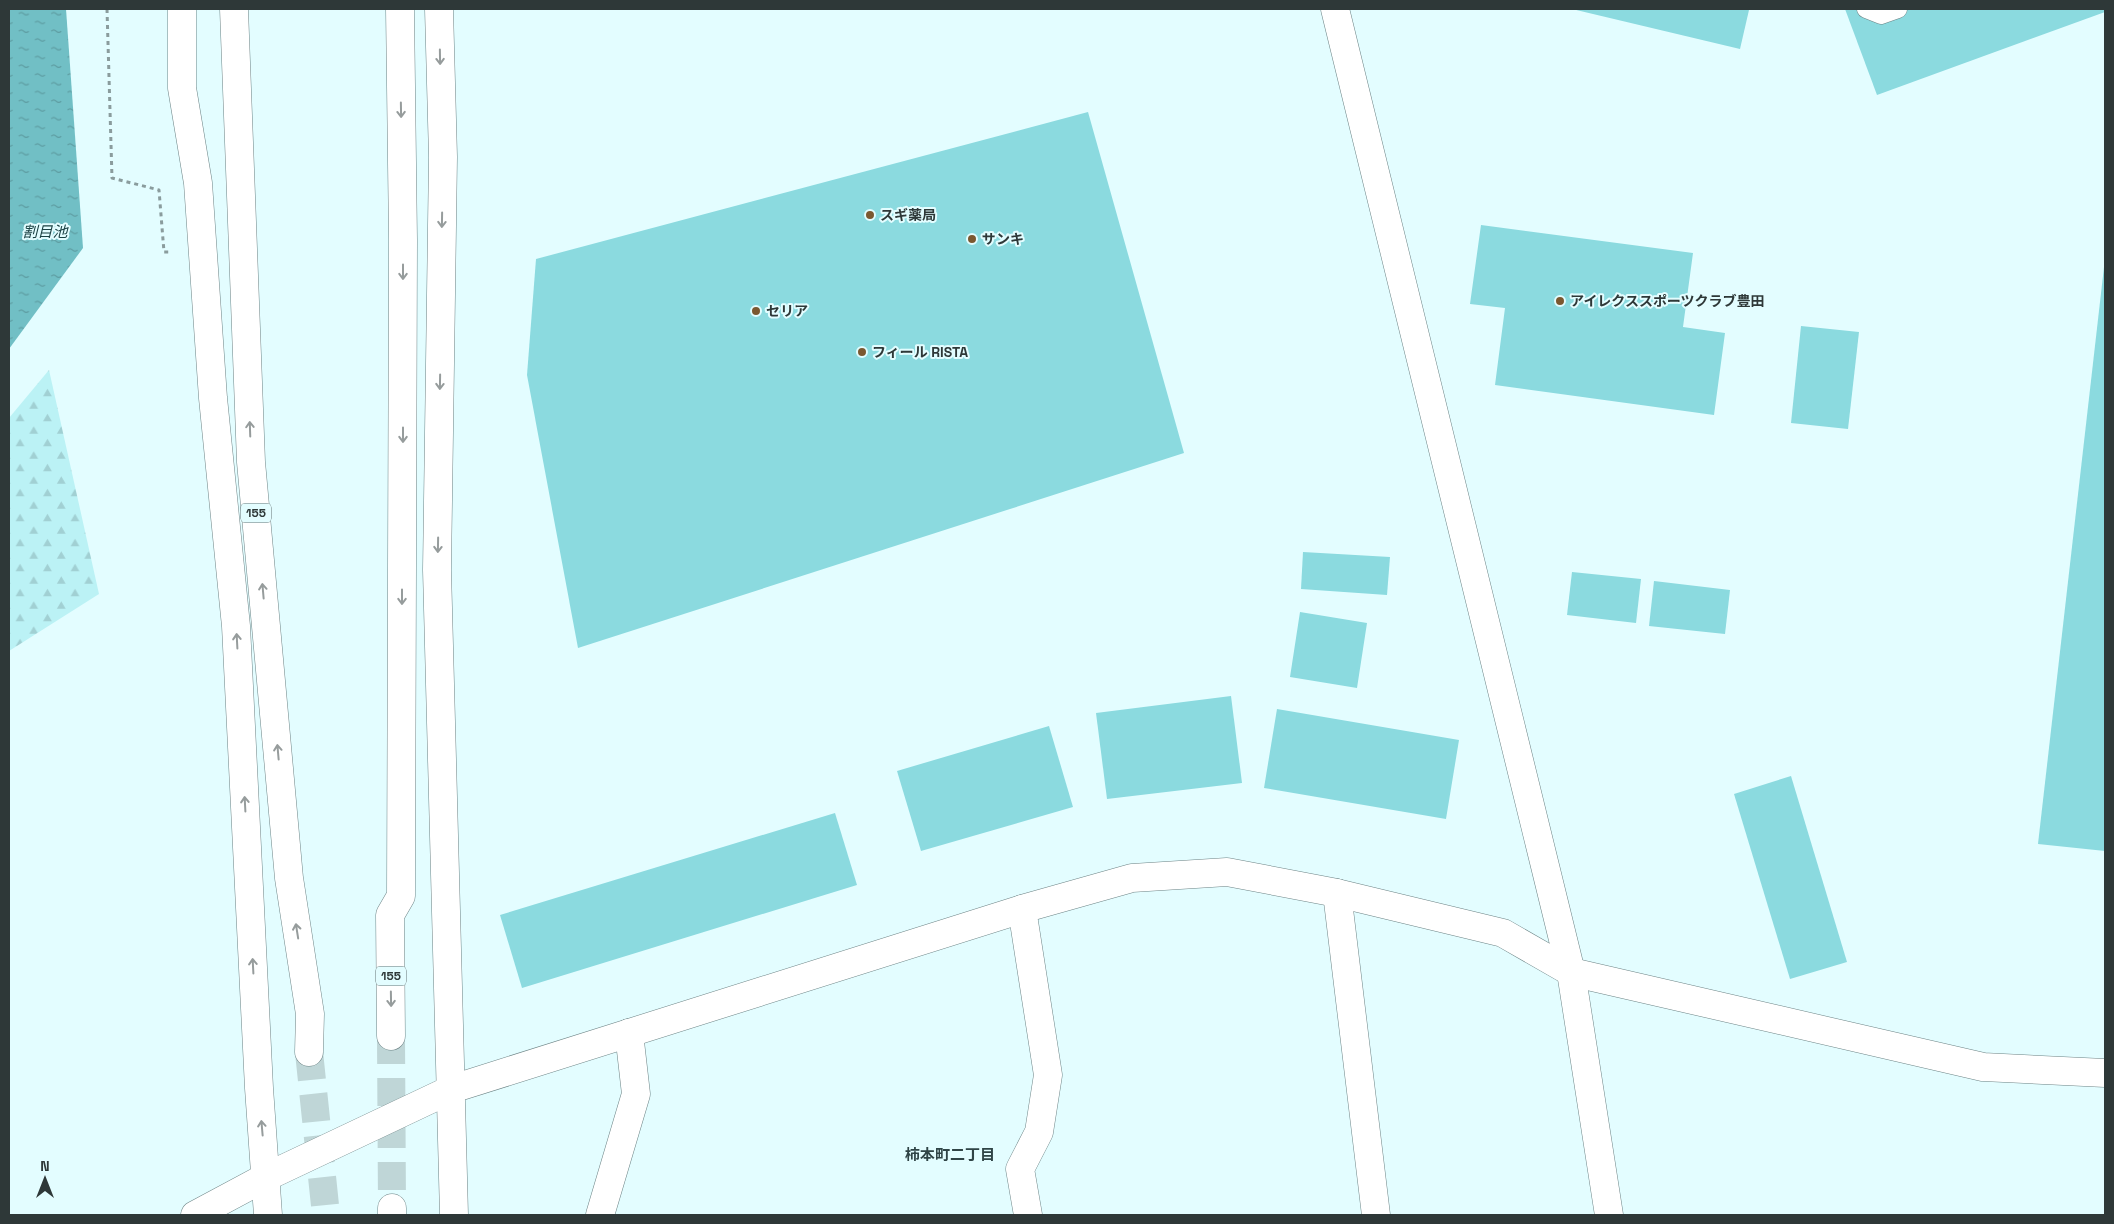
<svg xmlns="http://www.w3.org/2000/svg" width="2114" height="1224" font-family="'Space Grotesk','Noto Sans JP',sans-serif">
	<defs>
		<pattern id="forest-firs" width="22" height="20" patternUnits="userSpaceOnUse" patternTransform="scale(1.25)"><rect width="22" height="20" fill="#bbf2f5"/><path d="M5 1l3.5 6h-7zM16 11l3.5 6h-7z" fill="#a1d0d3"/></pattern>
		<pattern id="water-ripples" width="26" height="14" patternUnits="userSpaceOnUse" patternTransform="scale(1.25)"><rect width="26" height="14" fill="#71bfc5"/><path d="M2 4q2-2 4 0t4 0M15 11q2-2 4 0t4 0" fill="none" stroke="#5d9ca1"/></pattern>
	</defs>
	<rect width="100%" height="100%" fill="#e3fdff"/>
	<!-- forest -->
	<path fill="url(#forest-firs)" d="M49 370 99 594 9 651V418Z"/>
	<!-- water -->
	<path fill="url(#water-ripples)" d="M9 9H66L83 248 9 349Z"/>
	<!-- building -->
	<g fill="#8bdadf">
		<path d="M1572 9H1744L1749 10 1740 49Z"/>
		<path d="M1845 9H2105V12L1877 95Z"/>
		<path d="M1088 112 1184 453 578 648 527 375 536 259Z"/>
		<path d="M1481 225 1693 253 1683 327 1725 333 1714 415 1495 385 1505 308 1470 304Z"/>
		<path d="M2104 267H2105V851L2038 844Z"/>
		<path d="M1801 326 1859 332 1848 429 1791 423Z"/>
		<path d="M1303 552 1390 557 1387 595 1301 589Z"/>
		<path d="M1572 572 1641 579 1636 623 1567 615Z"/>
		<path d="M1654 581 1730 590 1725 634 1649 626Z"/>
		<path d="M1300 612 1367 623 1357 688 1290 677Z"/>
		<path d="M1231 696 1242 783 1107 799 1096 713Z"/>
		<path d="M1277 709 1459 740 1446 819 1264 788Z"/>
		<path d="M1049 726 1073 807 921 851 897 771Z"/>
		<path d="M1791 776 1847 962 1790 979 1734 794Z"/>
		<path d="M835 813 857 885 522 988 500 915Z"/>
	</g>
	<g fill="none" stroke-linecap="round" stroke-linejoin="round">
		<!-- trunk-tunnel -->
		<g stroke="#bfd6d7" stroke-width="28" stroke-dasharray="28 14" stroke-linecap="butt">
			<path d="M391 1036 392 1208"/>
			<path d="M309 1052 326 1215"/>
		</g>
		<!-- service casing -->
		<g stroke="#6d8486" stroke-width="19">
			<path id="service" d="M1866 9 1881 15 1898 9"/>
		</g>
		<!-- minor casing -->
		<g stroke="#6d8486" stroke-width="29">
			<g id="minor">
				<path d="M182 9V88L198 183 213 398 236 626 259 1088 268 1215"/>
				<path d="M439 9 443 157 437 570 454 1215"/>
				<path d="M1337 893 1376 1215"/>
				<path d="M1022 909 1048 1075 1039 1132 1020 1169 1028 1215"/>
				<path d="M195 1215 266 1177 452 1089 1022 909 1132 878 1227 872 1337 893 1503 933 1571 972 1983 1067 2105 1073"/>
				<path d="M600 1215 636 1094 629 1033"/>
			</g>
		</g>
		<!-- tertiary casing -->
		<g stroke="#6d8486" stroke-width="29">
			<path id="tertiary" d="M1335 9 1571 972 1609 1215"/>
		</g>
		<!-- trunk casing -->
		<g stroke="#6d8486" stroke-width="29">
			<g id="trunk">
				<path d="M234 9 251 462 289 878 310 1014 309 1052"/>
				<path d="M391 1036 390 915 401 896 403 240 400 9"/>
				<path d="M392 1208V1215"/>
			</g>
		</g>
		<!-- path -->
		<path stroke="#8a9c9d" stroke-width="3" stroke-dasharray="4 4" stroke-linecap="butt" d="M107 9 112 178 159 190 164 252H170"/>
		<!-- service -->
		<use href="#service" stroke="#fff" stroke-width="18"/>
		<!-- minor -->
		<use href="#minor" stroke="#fff" stroke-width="28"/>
		<!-- tertiary -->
		<use href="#tertiary" stroke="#fff" stroke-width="28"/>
		<!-- trunk -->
		<use href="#trunk" stroke="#fff" stroke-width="28"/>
	</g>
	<!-- one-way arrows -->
	<defs><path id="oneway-shaft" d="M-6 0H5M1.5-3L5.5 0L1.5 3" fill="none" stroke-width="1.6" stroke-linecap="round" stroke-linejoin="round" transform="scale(1.25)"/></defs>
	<g stroke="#969c9c">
		<use href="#oneway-shaft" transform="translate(440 57) rotate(89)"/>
		<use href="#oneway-shaft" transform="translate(401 110) rotate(89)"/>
		<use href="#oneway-shaft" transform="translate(442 220) rotate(91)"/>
		<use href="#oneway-shaft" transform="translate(403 272) rotate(90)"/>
		<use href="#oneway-shaft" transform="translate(440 382) rotate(91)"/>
		<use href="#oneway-shaft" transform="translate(250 429) rotate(-92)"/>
		<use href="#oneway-shaft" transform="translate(403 435) rotate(90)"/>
		<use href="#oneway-shaft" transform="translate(438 545) rotate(91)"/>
		<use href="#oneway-shaft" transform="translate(263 591) rotate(-95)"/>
		<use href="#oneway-shaft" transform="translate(402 597) rotate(90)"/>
		<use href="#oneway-shaft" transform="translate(237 641) rotate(-93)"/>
		<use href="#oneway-shaft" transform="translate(278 752) rotate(-95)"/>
		<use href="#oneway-shaft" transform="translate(245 804) rotate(-93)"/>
		<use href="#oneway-shaft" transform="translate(297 931) rotate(-99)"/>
		<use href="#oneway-shaft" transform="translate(253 966) rotate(-93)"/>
		<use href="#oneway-shaft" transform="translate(391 999) rotate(89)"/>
		<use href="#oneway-shaft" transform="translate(262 1128) rotate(-95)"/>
	</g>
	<!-- markers -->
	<g fill="#7b5830" stroke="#e3fdff" stroke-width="2">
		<circle cx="870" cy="215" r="5"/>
		<circle cx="972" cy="239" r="5"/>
		<circle cx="1560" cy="301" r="5"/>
		<circle cx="756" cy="311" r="5"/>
		<circle cx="862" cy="352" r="5"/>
	</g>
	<g text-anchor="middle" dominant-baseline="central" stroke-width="4" stroke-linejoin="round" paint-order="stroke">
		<!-- shield labels -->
		<g fill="#e3fdff" stroke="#647374" stroke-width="1">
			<rect x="241" y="503.5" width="30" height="19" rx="4"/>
			<rect x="376" y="966.5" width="30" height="19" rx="4"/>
		</g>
		<g font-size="12" font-weight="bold" fill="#2e3838">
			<text x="256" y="513">155</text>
			<text x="391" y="976">155</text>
		</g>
		<!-- poi labels -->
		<g font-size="14" font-weight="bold" fill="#2e3838" stroke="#e3fdff" text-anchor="start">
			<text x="880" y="215">スギ薬局</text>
			<text x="982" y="239">サンキ</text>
			<text x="1570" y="301">アイレクススポーツクラブ豊田</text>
			<text x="766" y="311">セリア</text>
			<text x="872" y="352">フィール RISTA</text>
		</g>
		<!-- water labels -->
		<g font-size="15" font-style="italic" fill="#1b4143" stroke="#e3fdff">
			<text x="45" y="231">割目池</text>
		</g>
		<!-- neighbourhood labels -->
		<g font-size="15" font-weight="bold" fill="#2f4446" stroke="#e3fdff">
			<text x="950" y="1154">柿本町二丁目</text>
		</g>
	</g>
	<!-- border -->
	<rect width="2114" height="1224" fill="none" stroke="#2e3838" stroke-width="20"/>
	<!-- north arrow -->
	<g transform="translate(45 1179)" stroke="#e3fdff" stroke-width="4" paint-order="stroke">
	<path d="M0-4L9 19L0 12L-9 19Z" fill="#2e3838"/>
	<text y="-8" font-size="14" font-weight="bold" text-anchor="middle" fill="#2e3838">N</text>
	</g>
</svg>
